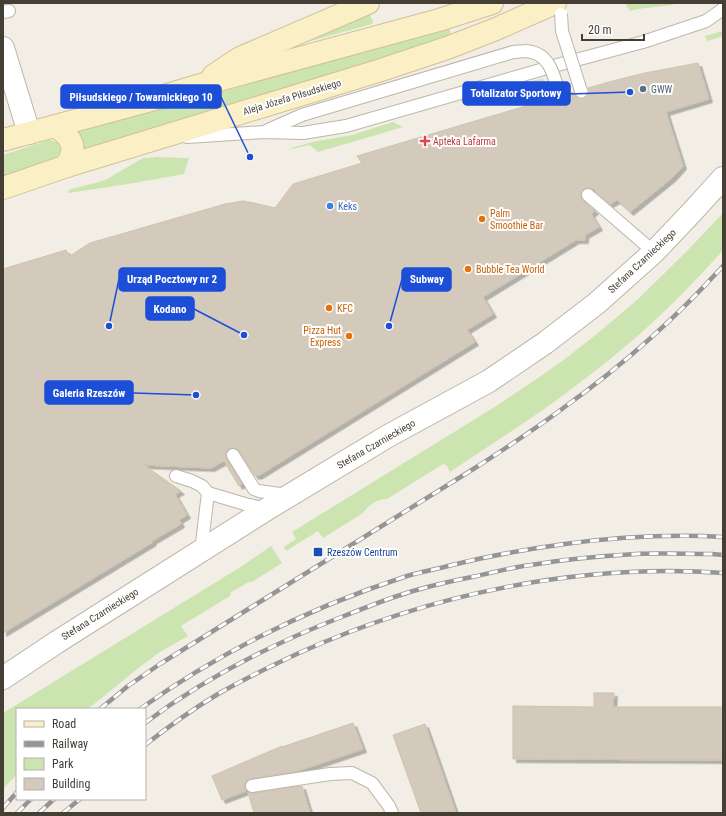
<svg xmlns="http://www.w3.org/2000/svg" width="726" height="816" font-family="'Roboto Condensed',sans-serif">
	<defs>
		<filter id="shadow"><feDropShadow dx="3.5" dy="3.5" stdDeviation="0" flood-color="#0004"/></filter>
	</defs>
	<rect width="100%" height="100%" fill="#f2eee6"/>
	<!-- green -->
	<g fill="#cce4b0">
		<path d="M625 3H676L672 5 638 9 630 11Z"/>
		<path d="M368 14 370 15 373 22 372 24 296 45Z"/>
		<path d="M449 28 451 35 438 40 392 56 79 151 73 133Z"/>
		<path d="M723 31V36L707 41 705 36Z"/>
		<path d="M543 79 547 91 519 100 498 98 502 89 526 82Z"/>
		<path d="M393 122 403 127 318 152 310 145 291 149V148L312 142 352 135Z"/>
		<path d="M49 140 57 142C62 148 61 152 57 157L3 177V155Z"/>
		<path d="M157 157 189 158 184 174 128 184 68 193V191L71 189 99 182 107 179 143 158Z"/>
		<path d="M723 213V250C679 300 631 345 578 384 537 416 493 443 450 472L447 466 443 464 387 499C379 498 367 506 363 513L323 538 318 531 286 551 284 547 296 539 292 532 493 408 538 378 565 359 598 333 637 300 687 251Z"/>
		<path d="M271 546 282 563 252 582H249L231 592 230 596 181 626 188 636 160 652 141 666 88 709H17V774L3 789V713L239 568Z"/>
	</g>
	<!-- building -->
	<g fill="#d3cabc" stroke="#cdc2af" filter="url(#shadow)">
		<path d="M698 63 709 99 666 112 683 166 672 178 630 212 617 200 610 204 593 189 589 188H585L583 190 581 194V198L583 201 595 211 591 214 599 227 585 235V240H576L483 297 493 314 467 330 475 342 258 476 257 475 255 476 239 451 236 448H229L226 452V456L227 459 242 484 239 486 224 461 211 468 144 465 181 491 175 494 187 515 179 520 181 524 152 541 153 542 3 633V269L66 250 70 256 90 243 225 204 243 201 254 203 275 208 293 184 362 163 357 156 553 98 555 102 559 103H562L566 101 567 97V94L574 92 576 97 580 98H583L586 96 588 93V88L609 82 645 73Z"/>
		<path d="M594 693H614L613 707H723V760L513 759V706L594 707Z"/>
		<path d="M353 723 363 749 298 771 250 779 247 780 245 784V788L246 791 222 800 212 776 282 746V747Z"/>
		<path d="M425 724 456 813H421L393 735Z"/>
		<path d="M302 786 310 813H254L248 792 253 793Z"/>
	</g>
	<g fill="none" stroke-linecap="round" stroke-linejoin="round">
		<!-- service casing -->
		<g stroke="#bdb6a9" stroke-width="14">
			<g id="service">
				<path d="M3 12 9 11"/>
				<path d="M268 130 302 115"/>
				<path d="M187 137 264 132 303 133 346 126 561 64 643 42 706 21 723 9"/>
				<path d="M588 195 654 252"/>
				<path d="M233 455 254 489 259 491 287 495"/>
				<path d="M176 476 192 481 202 486 208 493 245 504 267 509"/>
				<path d="M201 551 208 493"/>
				<path d="M252 786 330 774 352 773 372 783 389 806 392 813"/>
			</g>
		</g>
		<!-- minor casing -->
		<g stroke="#bdb6a9" stroke-width="24">
			<g id="minor">
				<path d="M3 48 29 133"/>
				<path d="M3 678 57 642 267 509 388 436 489 381 545 343 597 303 654 252 692 212 723 178"/>
			</g>
		</g>
		<!-- secondary casing -->
		<g stroke="#d0c197" stroke-width="24">
			<g id="secondary">
				<path d="M213 76 240 58 368 3"/>
				<path d="M56 126C65 133 75 141 72 153 71 158 68 162 67 166"/>
				<path d="M3 140 144 102 197 86 439 20 492 3"/>
				<path d="M3 188 67 166 378 71 447 48 496 29 555 3"/>
			</g>
		</g>
		<!-- service -->
		<use href="#service" stroke="#fff" stroke-width="12"/>
		<!-- minor -->
		<use href="#minor" stroke="#fff" stroke-width="22"/>
		<!-- secondary -->
		<use href="#secondary" stroke="#fbefc6" stroke-width="22"/>
		<!-- rail casing -->
		<g stroke="#959595" stroke-width="4.5">
			<g id="rail">
				<path d="M100 709 128 686 160 664 475 468C506 448 537 428 566 406 623 365 676 318 723 266"/>
				<path d="M140 709C221 651 312 607 407 576 421 572 437 569 452 565 489 556 527 549 565 544 617 537 670 534 723 537"/>
				<path d="M145 723C205 678 274 643 344 616 367 607 389 598 413 591 434 585 456 580 477 576 495 572 513 567 531 565 566 559 601 556 636 554 661 553 687 554 712 554L723 555"/>
				<path d="M145 745C168 727 193 709 218 694 244 679 271 666 299 653 430 594 579 563 723 573"/>
				<path d="M3 808 17 792"/>
				<path d="M17 813 31 799"/>
				<path d="M39 813 54 799"/>
				<path d="M63 813 80 799"/>
			</g>
		</g>
		<!-- rail -->
		<use href="#rail" stroke="#fff" stroke-width="3" stroke-dasharray="9" stroke-linecap="butt"/>
		<!-- service-bridge casing -->
		<g stroke="#bdb6a9" stroke-width="14" stroke-linecap="butt">
			<g id="service-bridge">
				<path d="M561 14 562 31 581 91"/>
				<path d="M302 115 513 52C517 52 522 51 526 51 551 53 554 77 560 96"/>
			</g>
		</g>
		<!-- service-bridge -->
		<use href="#service-bridge" stroke="#fff" stroke-width="12"/>
	</g>
	<!-- markers -->
	<circle fill="#5c6f8a" stroke="#fff" stroke-width="1.5" cx="643" cy="89" r="4"/>
	<path fill="#e0444e" stroke="#fff" stroke-width="1.5" d="M423 135h4v4h4v4h-4v4h-4v-4h-4v-4h4z"/>
	<circle fill="#3f7fe0" stroke="#fff" stroke-width="1.5" cx="330" cy="206" r="4"/>
	<g fill="#e8710a" stroke="#fff" stroke-width="1.5">
		<circle cx="482" cy="219" r="4"/>
		<circle cx="468" cy="269" r="4"/>
		<circle cx="329" cy="308" r="4"/>
		<circle cx="349" cy="336" r="4"/>
	</g>
	<rect fill="#1a4fb4" stroke="#fff" stroke-width="1.5" x="313" y="547" width="10" height="10" rx="2"/>
	<g text-anchor="middle" dominant-baseline="central" stroke-width="4" stroke-linejoin="round" paint-order="stroke">
		<!-- service labels -->
		<g font-size="10" fill="#4e5e75" stroke="#fff" text-anchor="start">
			<text x="651" y="89">GWW</text>
		</g>
		<!-- street labels -->
		<g font-size="10" fill="#443e35" stroke="#fff">
			<text transform="translate(292 97) rotate(-17)">Aleja Józefa Piłsudskiego</text>
			<text transform="translate(642 261) rotate(-43)">Stefana Czarnieckiego</text>
			<text transform="translate(376 444) rotate(-30)">Stefana Czarnieckiego</text>
			<text transform="translate(100 614) rotate(-32)">Stefana Czarnieckiego</text>
		</g>
		<!-- health labels -->
		<g font-size="10" fill="#be3a42" stroke="#fff" text-anchor="start">
			<text x="433" y="141">Apteka Lafarma</text>
		</g>
		<!-- shop labels -->
		<g font-size="10" fill="#366cbe" stroke="#fff" text-anchor="start">
			<text x="338" y="206">Keks</text>
		</g>
		<!-- food labels -->
		<g font-size="10" fill="#c56008" stroke="#fff" text-anchor="start">
			<text x="490" y="213">Palm<tspan x="490" dy="12">Smoothie Bar</tspan></text>
			<text x="476" y="269">Bubble Tea World</text>
			<text x="337" y="308">KFC</text>
			<text x="341" y="330" text-anchor="end">Pizza Hut<tspan x="341" dy="12">Express</tspan></text>
		</g>
		<!-- transit labels -->
		<g font-size="10" fill="#164399" stroke="#fff" text-anchor="start">
			<text x="327" y="552">Rzeszów Centrum</text>
		</g>
	</g>
	<!-- callouts -->
	<path fill="none" stroke="#1d4ed8" stroke-width="1.5" d="M630 92L570 94M250 157L221 97M389 326L402 279M109 326L119 279M244 335L194 309M196 395L133 393"/>
	<g fill="#1d4ed8" stroke="#fff" stroke-width="1.5">
		<circle cx="630" cy="92" r="4"/>
		<circle cx="250" cy="157" r="4"/>
		<circle cx="389" cy="326" r="4"/>
		<circle cx="109" cy="326" r="4"/>
		<circle cx="244" cy="335" r="4"/>
		<circle cx="196" cy="395" r="4"/>
	</g>
	<g fill="#1d4ed8" stroke="#1d4ed8" stroke-width="1.5">
		<rect x="463" y="82" width="107" height="23" rx="4"/>
		<rect x="61" y="85" width="160" height="23" rx="4"/>
		<rect x="402" y="268" width="49" height="23" rx="4"/>
		<rect x="119" y="268" width="106" height="23" rx="4"/>
		<rect x="146" y="297" width="48" height="23" rx="4"/>
		<rect x="45" y="381" width="88" height="23" rx="4"/>
	</g>
	<g font-size="11" text-anchor="middle" font-weight="bold" fill="#fff">
		<text x="516" y="97">Totalizator Sportowy</text>
		<text x="141" y="101">Piłsudskiego / Towarnickiego 10</text>
		<text x="427" y="283">Subway</text>
		<text x="172" y="283">Urząd Pocztowy nr 2</text>
		<text x="170" y="313">Kodano</text>
		<text x="89" y="397">Galeria Rzeszów</text>
	</g>
	<!-- border -->
	<rect width="726" height="816" fill="none" stroke="#443e35" stroke-width="8"/>
	<!-- legend -->
	<rect x="16" y="708" width="130" height="92" fill="#ffffff" stroke="#b4b2ae"/>
	<rect x="24" y="721" width="20" height="6" fill="#fbefc6" stroke="#b4b2ae"/>
	<text x="52" y="728" font-size="12" fill="#443e35">Road</text>
	<rect x="24" y="741" width="20" height="6" fill="#959595" stroke="#b4b2ae"/>
	<text x="52" y="748" font-size="12" fill="#443e35">Railway</text>
	<rect x="24" y="758" width="20" height="12" fill="#cce4b0" stroke="#b4b2ae"/>
	<text x="52" y="768" font-size="12" fill="#443e35">Park</text>
	<rect x="24" y="778" width="20" height="12" fill="#d3cabc" stroke="#b4b2ae"/>
	<text x="52" y="788" font-size="12" fill="#443e35">Building</text>
	<!-- scale -->
	<path d="M582 34v6h62v-6" fill="none" stroke="#443e35" stroke-width="2"/>
	<text x="588" y="34" font-size="12" fill="#443e35" stroke="#ffffff" stroke-width="3" paint-order="stroke">20 m</text>
</svg>
